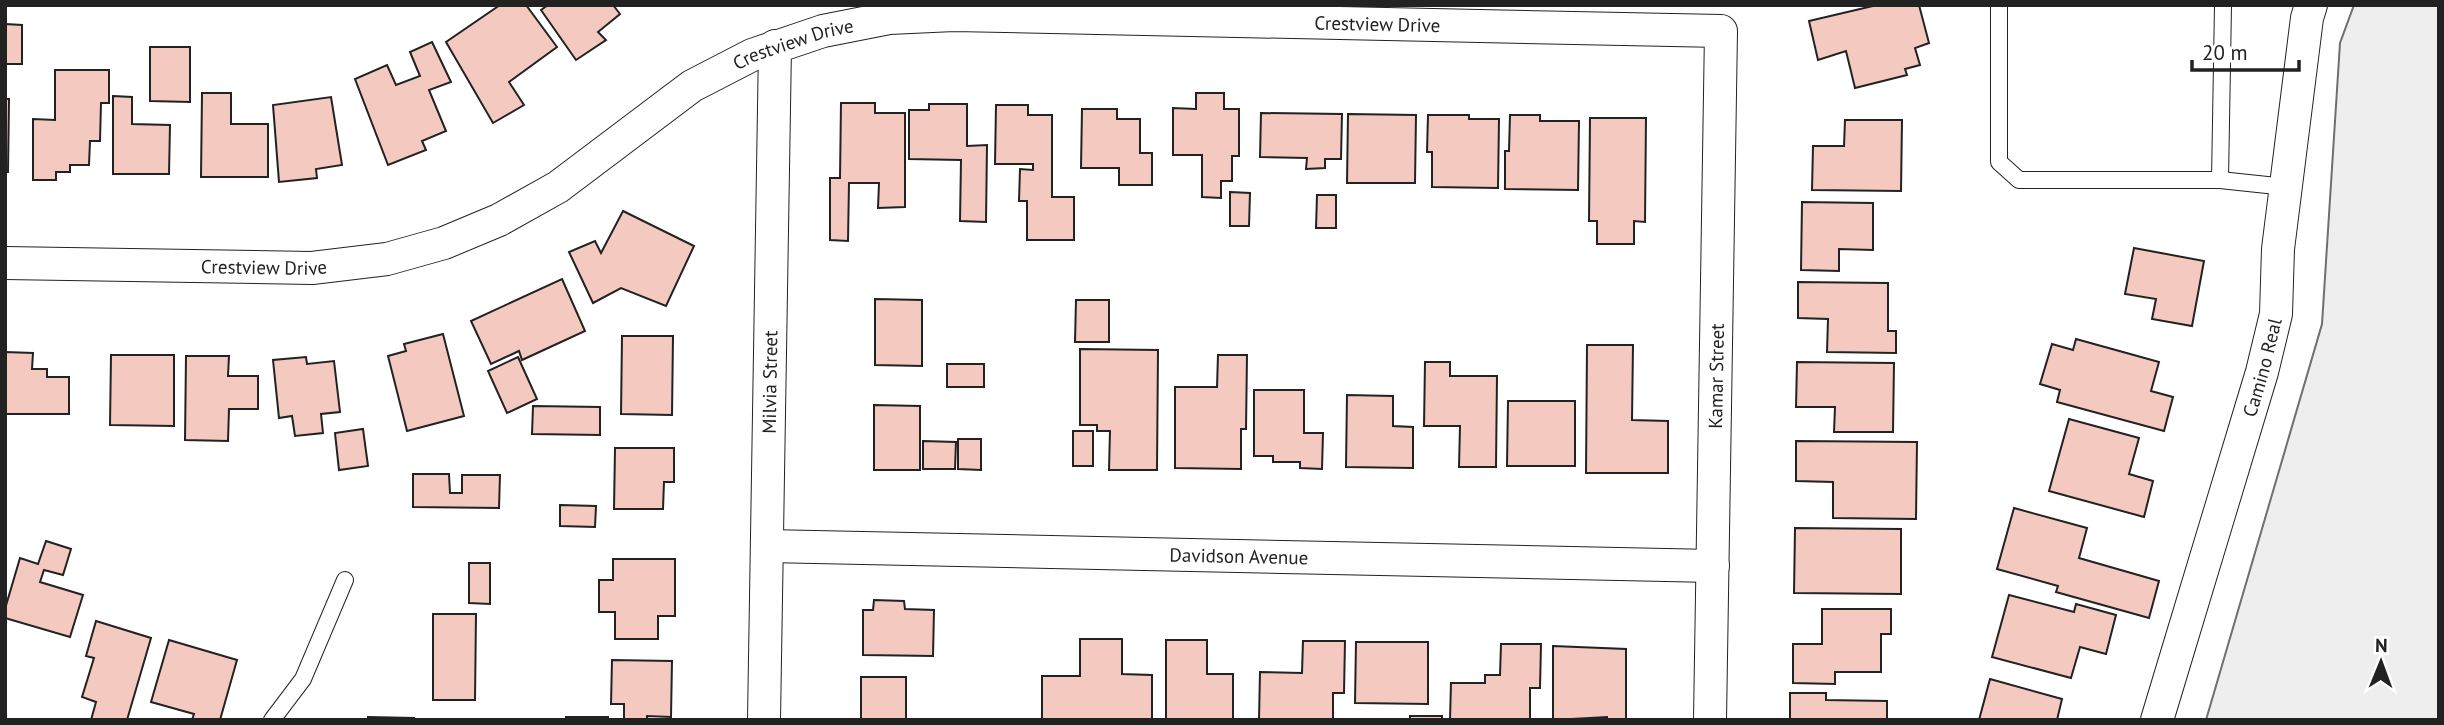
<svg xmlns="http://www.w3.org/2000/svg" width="2444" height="725" font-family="'PT Sans',sans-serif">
	<rect width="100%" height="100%" fill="#fff"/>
	<!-- green -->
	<path fill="#eee" stroke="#6f6f6f" stroke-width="2" d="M2354 5H2439V720H2206L2322 324 2340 43Z"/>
	<!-- building -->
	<g fill="#f3c9c0" stroke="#222" stroke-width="2">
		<path d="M500 5H526L557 47 509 82 524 105 493 123 446 42Z"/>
		<path d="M548 5H613L620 14 598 32 606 40 576 60 541 10Z"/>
		<path d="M1877 5H1919L1929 43 1915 48 1920 65 1905 69 1907 75 1855 88 1846 51 1818 60 1809 21Z"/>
		<path d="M5 24 22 25V64H5Z"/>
		<path d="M432 42 451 82 429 90 446 131 422 141 426 150 388 165 355 79 387 65 396 85 420 76 410 52Z"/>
		<path d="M150 47H190V102L150 101Z"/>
		<path d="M55 70H109V103H101L100 141H90L89 165H70V172H56V180H33V119L55 120Z"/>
		<path d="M202 93H231V124H268V177H201Z"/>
		<path d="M1196 93H1224V109H1239V156H1232V181H1221V198L1202 197V155H1173V108L1196 109Z"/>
		<path d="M113 96 132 97V124L170 125 169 174H113Z"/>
		<path d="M331 97 342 165 316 169 317 178 279 182 273 105Z"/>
		<path d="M5 99H9L8 172H5Z"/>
		<path d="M841 103H875V113H905V207L878 208 879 183H849L848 241 830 240V178H840Z"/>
		<path d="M929 104H967V146L987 145 986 222 960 221 961 160 909 159V110H929Z"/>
		<path d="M996 105H1028V115H1052V197H1074V240H1027V201H1019L1020 169 1033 170V164H995Z"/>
		<path d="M1082 109H1117V119H1140V153H1152V185H1119V168H1081Z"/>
		<path d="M1261 113 1342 114 1341 159H1325V168L1306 169 1307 158 1260 157Z"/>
		<path d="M1348 114 1416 115 1415 183H1347Z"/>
		<path d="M1428 115H1469V119H1499L1498 188 1432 187V152H1427Z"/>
		<path d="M1510 115H1540V121H1579L1578 190 1505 189V151H1509Z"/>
		<path d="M1590 118H1646L1645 222 1634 221V244H1597V221H1589Z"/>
		<path d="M1845 120H1902L1901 191 1812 190 1813 146H1844Z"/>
		<path d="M1230 192 1250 193 1249 226H1230Z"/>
		<path d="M1317 195H1336V228H1316Z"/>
		<path d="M1802 202 1873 203V250L1839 249V271L1801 270Z"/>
		<path d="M623 211 694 246 666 306 621 288 593 303 569 252 595 241 601 253Z"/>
		<path d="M2134 248 2204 261 2192 326 2152 319 2156 299 2125 294Z"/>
		<path d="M562 279 585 331 522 360 519 351 491 364 471 321Z"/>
		<path d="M1798 282 1888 283V331H1896V353L1827 352 1828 319 1798 318Z"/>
		<path d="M875 299 922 300V366L875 365Z"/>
		<path d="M1076 300H1109V342H1075Z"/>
		<path d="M443 334 464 416 407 431 388 356 406 351 404 344Z"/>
		<path d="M622 336H673L672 415 621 414Z"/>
		<path d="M2076 339 2159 362 2151 391 2173 397 2164 431 2057 402 2060 390 2040 384 2052 344 2073 350Z"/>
		<path d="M1587 345H1633L1632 420 1668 421V473H1586Z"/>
		<path d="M1080 349 1158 350 1157 470H1109L1110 431H1097V425H1080Z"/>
		<path d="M5 352 33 353 32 369H47V377H69V414H5Z"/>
		<path d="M111 355H174V426L110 425Z"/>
		<path d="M1218 355H1247L1246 429H1241V469L1175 468V387H1217Z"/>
		<path d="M186 356H229L228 376H258V409H229L228 441 185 440Z"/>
		<path d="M306 357 307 364 334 361 340 412 321 414 323 433 295 436 292 416 279 418 273 360Z"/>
		<path d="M518 357 537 399 507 413 488 371Z"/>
		<path d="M1425 362H1450V376H1497L1496 467H1459L1460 426H1424Z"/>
		<path d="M1797 362 1894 363 1893 432H1834L1835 407H1796Z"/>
		<rect x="947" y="364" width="37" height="23"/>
		<path d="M1254 390H1304V433H1323L1322 469 1300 468V462H1273V456H1254Z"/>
		<path d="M1347 395 1393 396V426L1413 427V468L1346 467Z"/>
		<path d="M1508 401H1575V466H1507Z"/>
		<path d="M874 405 920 406V470H874Z"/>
		<path d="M533 406 600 407V435L532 434Z"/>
		<path d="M2069 419 2139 438 2129 474 2153 481 2144 517 2049 491Z"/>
		<path d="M363 429 368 466 339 470 335 433Z"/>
		<rect x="1073" y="431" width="20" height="35"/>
		<path d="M958 439H981V470L958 469Z"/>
		<path d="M923 441 956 442 955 469H923Z"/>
		<path d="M1796 441 1917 442 1916 519 1833 518V482L1796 481Z"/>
		<path d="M615 448H674V482H664L663 509H614Z"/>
		<path d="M413 474H449L450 493H462V475H500L499 508 413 507Z"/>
		<path d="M560 505 596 506 595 527 560 526Z"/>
		<path d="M2014 508 2087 528 2079 558 2159 581 2149 618 2056 592 2058 586 1997 569Z"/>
		<path d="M1795 528 1901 529V594L1794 593Z"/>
		<path d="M46 541 71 549 63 575 44 570 40 582 83 595 70 637 5 618V609L20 558 38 564Z"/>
		<path d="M613 559H675V616H658V639H615V612H599V580H613Z"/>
		<path d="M469 563H490V604L469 603Z"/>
		<path d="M2009 595 2074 612 2076 604 2116 615 2106 654 2080 647 2071 678 1992 657Z"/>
		<path d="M874 600 904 601 905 609 934 610 933 656 863 655V610H873Z"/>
		<path d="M1822 609H1891V634H1881V672H1835V684L1793 683V644H1822Z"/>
		<path d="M433 614H476L475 700H433Z"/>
		<path d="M96 621 151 638 127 720H91L96 702 82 697 94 658 86 656Z"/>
		<path d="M1080 639H1122V674L1152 675V720H1042V676H1080Z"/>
		<path d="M169 640 237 660 220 720H192L194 714 151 702Z"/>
		<path d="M1166 640H1207V674H1233V720H1166Z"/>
		<path d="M1303 641H1345L1344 693H1333V720H1259L1260 672 1302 673Z"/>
		<path d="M1356 642H1428V704L1355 703Z"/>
		<path d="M1501 644H1541L1540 688H1530V720H1450L1451 683H1485V675H1500Z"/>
		<path d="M1553 646 1626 649V720H1607V717L1553 720Z"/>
		<path d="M612 660 672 661 671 717 647 716V720H624V704H611Z"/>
		<rect x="861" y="677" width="45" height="43"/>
		<path d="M1990 679 2062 699 2057 720H1979Z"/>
		<path d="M1790 693H1826V700L1887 701V720H1790Z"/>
		<rect x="1410" y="716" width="32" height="4"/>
		<path d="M368 717 414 718V720H368Z"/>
		<rect x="566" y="717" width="42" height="3"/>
	</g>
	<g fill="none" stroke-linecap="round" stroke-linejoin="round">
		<!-- service casing -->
		<g stroke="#222" stroke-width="18">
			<g id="service">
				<path d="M1999 5V162L2019 180H2220L2223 5"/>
				<path d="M2220 180 2286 187"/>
				<path d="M272 720 303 679 345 580"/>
			</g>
		</g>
		<!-- minor casing -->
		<g stroke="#222" stroke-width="34">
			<g id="minor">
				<path id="s1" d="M5 263 312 268 387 259 444 243 499 220 558 187 692 86 752 55 823 31 889 18 954 15 1721 31 1710 720"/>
				<path id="s2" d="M767 546 1713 566"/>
				<path id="s3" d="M764 720 775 46"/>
				<path id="s4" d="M2157 720 2262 372 2276 314 2278 249 2307 18 2311 5"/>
			</g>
		</g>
		<!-- service -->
		<use href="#service" stroke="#fff" stroke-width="16"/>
		<!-- minor -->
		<use href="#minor" stroke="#fff" stroke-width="32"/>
	</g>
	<g text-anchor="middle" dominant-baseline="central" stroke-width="5" stroke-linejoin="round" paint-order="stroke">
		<!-- street labels -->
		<g font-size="19" fill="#222" stroke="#fff">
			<text stroke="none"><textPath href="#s1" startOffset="1435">Crestview Drive</textPath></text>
			<text stroke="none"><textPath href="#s1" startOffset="847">Crestview Drive</textPath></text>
			<text stroke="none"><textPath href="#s1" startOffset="259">Crestview Drive</textPath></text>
			<text stroke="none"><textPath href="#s4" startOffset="368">Camino Real</textPath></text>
			<text transform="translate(1716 376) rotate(-89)">Kamar Street</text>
			<text stroke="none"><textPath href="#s3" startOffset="338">Milvia Street</textPath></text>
			<text stroke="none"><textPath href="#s2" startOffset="472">Davidson Avenue</textPath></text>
		</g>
	</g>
	<!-- border -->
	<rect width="2444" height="725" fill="none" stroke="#222222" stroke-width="14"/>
	<!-- north arrow -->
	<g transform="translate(2381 662) rotate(1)" stroke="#ffffff" stroke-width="5" paint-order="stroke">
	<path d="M0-5L12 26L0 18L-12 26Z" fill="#222222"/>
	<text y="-10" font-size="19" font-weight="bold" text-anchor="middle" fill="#222222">N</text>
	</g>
	<!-- scale -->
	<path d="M2192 60v10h107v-10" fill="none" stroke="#222222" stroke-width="3.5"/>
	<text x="2202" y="60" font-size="21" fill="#222222" stroke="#ffffff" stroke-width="5" paint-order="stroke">20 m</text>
</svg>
